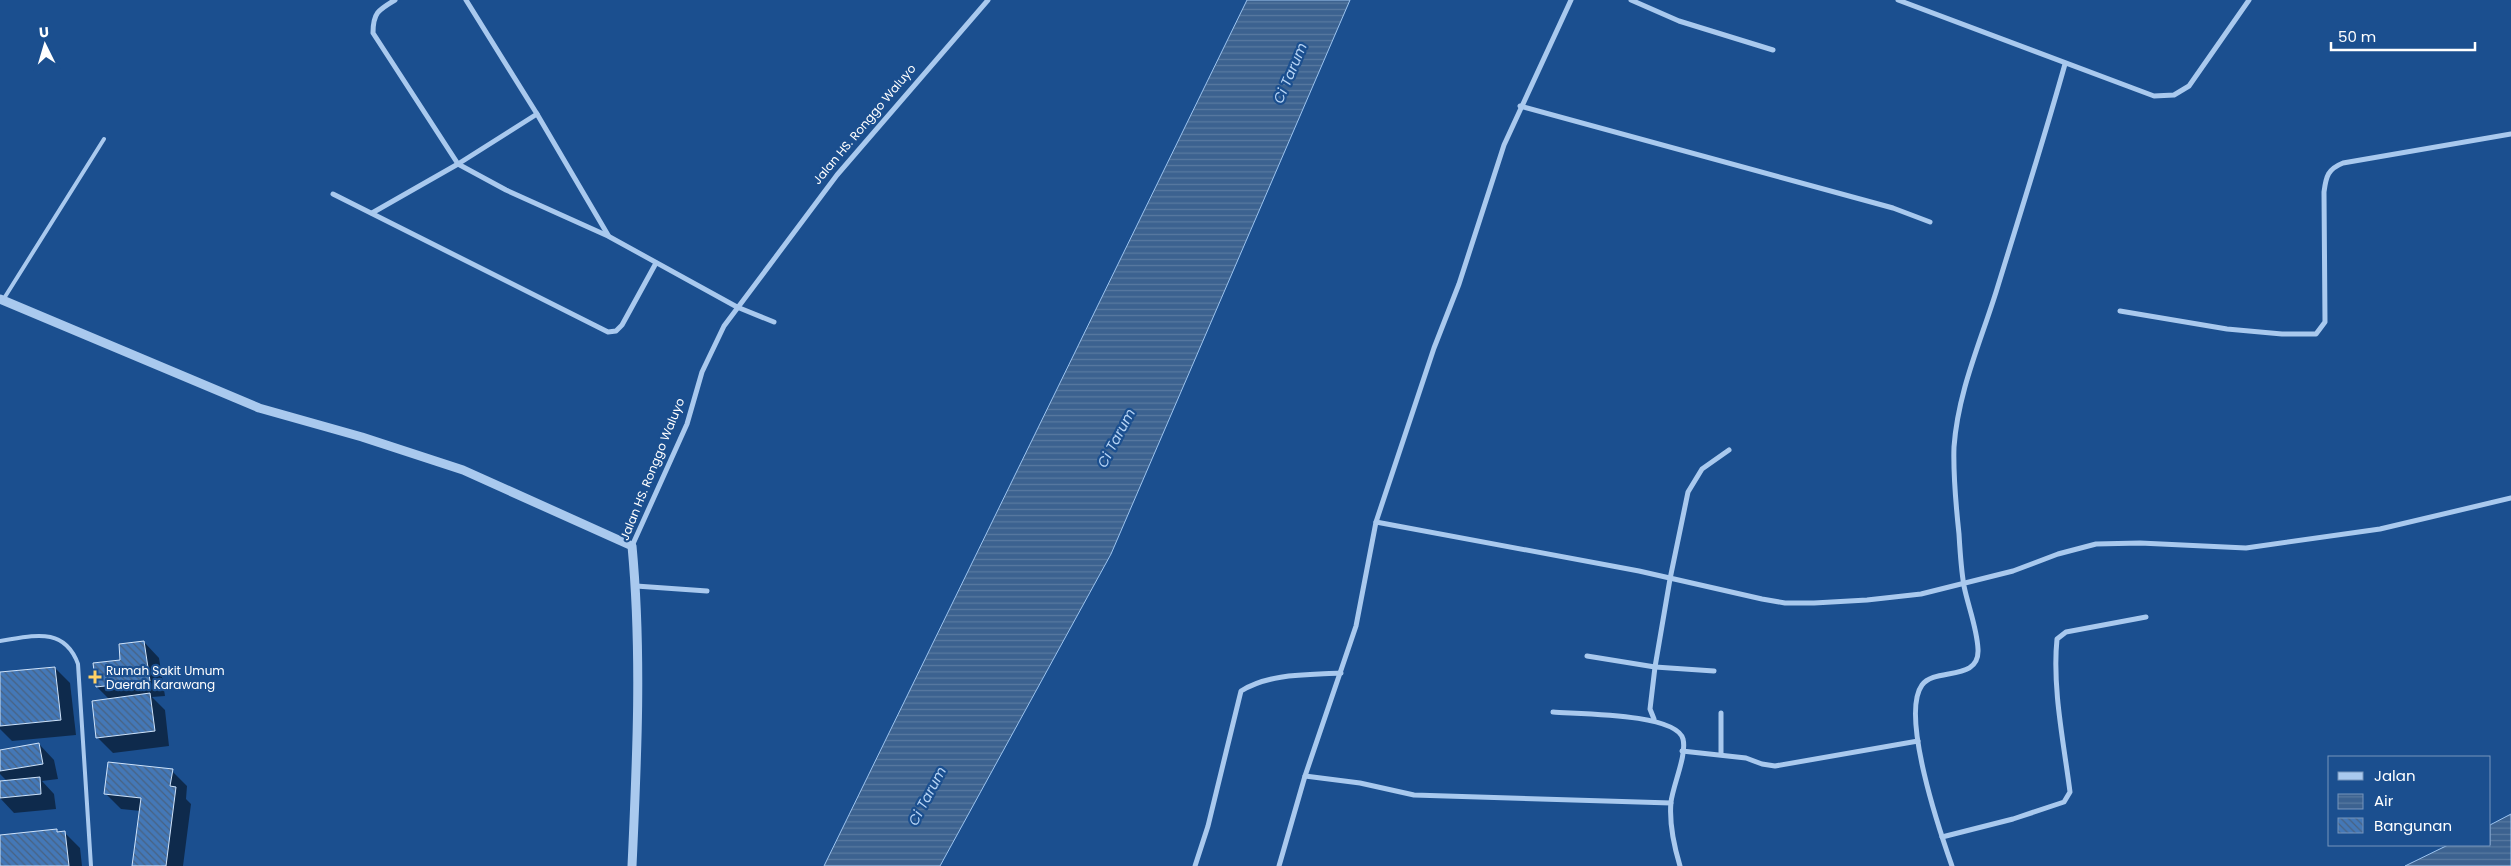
<svg xmlns="http://www.w3.org/2000/svg" width="2511" height="866" font-family="Poppins,sans-serif">
	<defs>
		<pattern id="water-rules" width="6" height="5" patternUnits="userSpaceOnUse" patternTransform="scale(1.25)"><rect width="6" height="5" fill="#3c6290"/><path d="M0 2.5h6" fill="none" stroke="#597aa1"/></pattern>
		<pattern id="building-back-hatch" width="6" height="6" patternUnits="userSpaceOnUse" patternTransform="scale(1.25)"><rect width="6" height="6" fill="#4478b7"/><path d="M-1 5l2 2M0 0l6 6M5-1l2 2" fill="none" stroke="#486282"/></pattern>
	</defs>
	<rect width="100%" height="100%" fill="#1b4f8f"/>
	<!-- water -->
	<g fill="url(#water-rules)" stroke="#9cc4f0">
		<path d="M1247 0H1350L1111 554 940 866H824Z"/>
		<path d="M2511 814V866H2405L2448 845H2490V825Z"/>
	</g>
	<!-- shadow -->
	<g fill="#0007">
		<path d="M144 642 159 658 165 696 152 697 165 710 169 746 113 753 97 737 110 700 97 687Z"/>
		<path d="M55 668 70 683 76 735 12 741 0 729V673Z"/>
		<path d="M39 744 54 760 58 779 42 781 54 794 56 809 14 813 0 798V782L7 781 0 774V751Z"/>
		<path d="M172 771 187 786 186 799 191 804 183 866H134L141 811 121 809 105 793Z"/>
		<path d="M56 831 59 833H65L80 848 82 866H0V836Z"/>
	</g>
	<!-- building -->
	<g fill="url(#building-back-hatch)" stroke="#cfe3fa">
		<path d="M144 641 150 681 96 687 93 663 120 660 119 644Z"/>
		<path d="M55 667 61 720 0 726V672Z"/>
		<path d="M150 693 155 731 96 738 92 701Z"/>
		<path d="M39 743 43 764 0 771V750Z"/>
		<path d="M108 762 173 769 170 786 176 787 166 866H132L141 798 104 794Z"/>
		<path d="M40 777 41 794 0 798V781Z"/>
		<path d="M57 829V832L65 831 69 866H0V835Z"/>
	</g>
	<g fill="none" stroke-linecap="round" stroke-linejoin="round">
		<!-- service -->
		<g stroke="#a9c9ee" stroke-width="4">
			<path d="M3 300 104 139"/>
			<path d="M0 641C33 636 64 626 78 664L91 866"/>
		</g>
		<!-- minor -->
		<g stroke="#a9c9ee" stroke-width="5">
			<path d="M395 0C378 10 373 13 373 33L458 164 506 190 608 236 737 307 774 322"/>
			<path d="M466 0 537 114 608 235"/>
			<path d="M1631 0 1679 21 1773 50"/>
			<path d="M1898 0 2154 96 2174 95 2189 86 2249 0"/>
			<path d="M1520 106 1893 208 1930 222"/>
			<path d="M333 194 608 332 616 331 622 325 656 263"/>
			<path d="M372 213 458 164 537 114"/>
			<path d="M2120 311 2227 329 2282 334H2316L2325 322 2324 192C2326 176 2328 169 2343 163L2511 134"/>
			<path d="M1376 522 1639 571 1762 599 1785 603H1814L1867 600 1921 594 2013 571 2058 554 2096 544 2140 543 2246 548 2380 529 2511 498"/>
			<path d="M632 546 687 424 702 372 724 326 837 175 988 0"/>
			<path d="M636 586 707 591"/>
			<path d="M1587 656 1655 667 1714 671"/>
			<path d="M1553 712C1577 714 1676 713 1683 739 1687 755 1673 785 1671 802 1669 823 1674 846 1680 866"/>
			<path d="M1654 719 1650 709 1655 667 1670 579 1688 492 1702 469 1729 450"/>
			<path d="M1682 751 1746 758 1762 764 1775 766 1918 741"/>
			<path d="M1721 754V713"/>
			<path d="M1305 776 1360 783 1414 795 1671 803"/>
			<path d="M1942 837 2013 819 2064 802 2070 792C2064 744 2052 688 2057 639L2066 632 2146 617"/>
			<path d="M1195 866 1208 826 1241 691C1270 673 1308 675 1341 673"/>
			<path d="M1279 866 1305 776 1356 626 1376 522 1434 348 1459 284 1504 145 1571 0"/>
			<path d="M1952 866C1940 832 1900 715 1922 685 1935 667 1980 682 1978 649 1977 628 1968 606 1964 586 1961 569 1960 551 1959 534 1956 506 1953 476 1954 447 1958 391 1981 341 1997 289 2020 214 2044 139 2065 64"/>
		</g>
		<!-- tertiary -->
		<path stroke="#a9c9ee" stroke-width="9" d="M0 299 259 408 362 437 463 470 632 546C642 653 637 759 632 866"/>
	</g>
	<!-- markers -->
	<path fill="#ffd166" stroke="#1b4f8f" stroke-width="2" d="M92.5 669.5h5v5h5v5h-5v5h-5v-5h-5v-5h5z"/>
	<g text-anchor="middle" dominant-baseline="central" stroke-width="4.5" stroke-linejoin="round" paint-order="stroke">
		<!-- street labels -->
		<g font-size="12" fill="#fff" stroke="#1b4f8f">
			<text transform="translate(864 124) rotate(-50)">Jalan HS. Ronggo Waluyo</text>
			<text transform="translate(652 469) rotate(-68)">Jalan HS. Ronggo Waluyo</text>
		</g>
		<!-- poi labels -->
		<g font-size="12" fill="#fff" stroke="#1b4f8f" text-anchor="start">
			<text x="106" y="670">Rumah Sakit Umum<tspan x="106" dy="14">Daerah Karawang</tspan></text>
		</g>
		<!-- water labels -->
		<g font-size="14" font-style="italic" fill="#b5d3f5" stroke="#1b4f8f">
			<text transform="translate(1290 73) rotate(-67)">Ci Tarum</text>
			<text transform="translate(1116 438) rotate(-62)">Ci Tarum</text>
			<text transform="translate(927 796) rotate(-62)">Ci Tarum</text>
		</g>
	</g>
	<!-- legend -->
	<rect x="2328" y="756" width="162" height="90" fill="#1b4f8f" stroke="#7695bc"/>
	<rect x="2338" y="772" width="25" height="8" fill="#a9c9ee" stroke="#7695bc"/>
	<text x="2374" y="781" font-size="15" fill="#ffffff">Jalan</text>
	<rect x="2338" y="794" width="25" height="15" fill="url(#water-rules)" stroke="#7695bc"/>
	<text x="2374" y="806" font-size="15" fill="#ffffff">Air</text>
	<rect x="2338" y="818" width="25" height="15" fill="url(#building-back-hatch)" stroke="#7695bc"/>
	<text x="2374" y="831" font-size="15" fill="#ffffff">Bangunan</text>
	<!-- north arrow -->
	<g transform="translate(45 45) rotate(355)" stroke="#1b4f8f" stroke-width="4" paint-order="stroke">
	<path d="M0-4L9 19L0 12L-9 19Z" fill="#ffffff"/>
	<text y="-8" font-size="14" font-weight="bold" text-anchor="middle" fill="#ffffff">U</text>
	</g>
	<!-- scale -->
	<path d="M2331 42v8h144v-8" fill="none" stroke="#ffffff" stroke-width="2.5"/>
	<text x="2338" y="42" font-size="15" fill="#ffffff" stroke="#1b4f8f" stroke-width="4" paint-order="stroke">50 m</text>
</svg>
